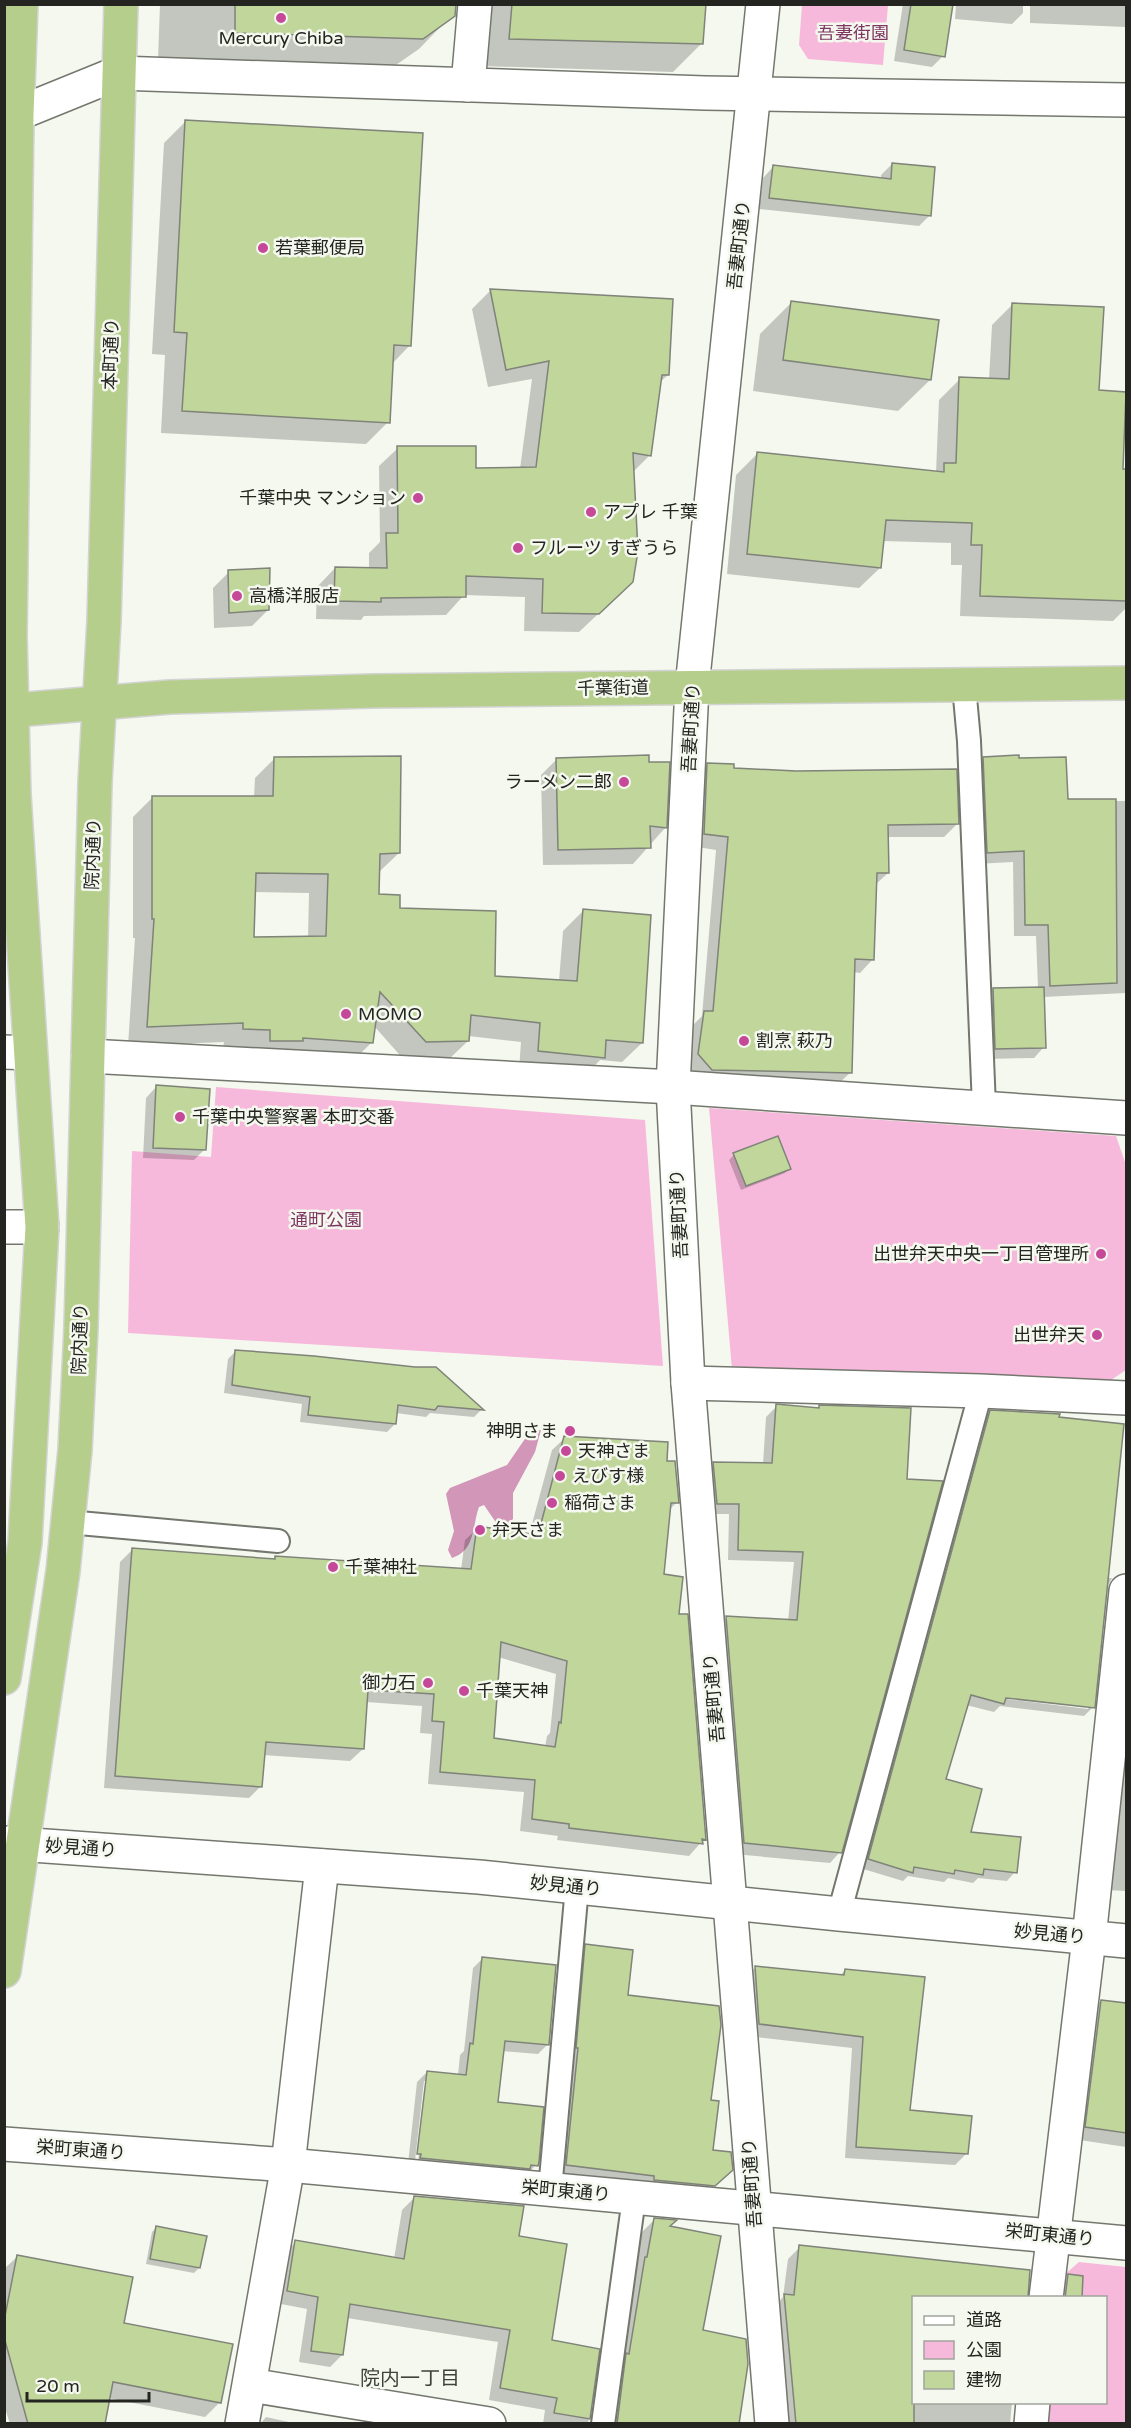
<svg xmlns="http://www.w3.org/2000/svg" width="1131" height="2428" font-family="'Varela Round','Noto Sans JP',sans-serif">
	<rect width="100%" height="100%" fill="#f4f8ee"/>
	<!-- green -->
	<g fill="#f7b9db">
		<path d="M802 5H888L883 65 808 59 799 45Z"/>
		<path d="M216 1087 645 1120 663 1366 128 1333 132 1151 211 1157Z"/>
		<path d="M709 1108 1116 1136 1126 1165V1370L1108 1382 732 1369Z"/>
		<path d="M1079 2262 1126 2267V2423L1044 2424 1047 2403 1106 2402V2298L1061 2297 1063 2276Z"/>
	</g>
	<!-- water -->
	<path fill="#d296b8" d="M541 1430 535 1452 513 1493V1519L504 1527 497 1524 484 1505 479 1507C472 1526 476 1550 452 1558L448 1550 454 1531 446 1494 450 1488 507 1465 529 1433Z"/>
	<!-- shadow -->
	<g fill="#0003" fill-rule="evenodd">
		<path d="M160 4H448V19L419 49 393 67 158 60Z"/>
		<path d="M487 4H705L701 44 673 72 481 66Z"/>
		<path d="M903 4H951L943 56 932 67 894 61Z"/>
		<path d="M956 4H1023V13L1012 24 955 19Z"/>
		<path d="M1030 4H1126V27L1030 23Z"/>
		<path d="M186 121 410 345 392 364 388 422 366 444 161 433 165 355 152 354 164 143Z"/>
		<path d="M892 164 930 215 919 226 759 209 763 178 773 167 881 179V175Z"/>
		<path d="M491 290 668 375 659 383 650 455 633 472 613 600 579 632 524 631 525 597 464 595 446 615 364 616 361 620 316 619 317 587 335 568 369 569V553L380 542 379 466 398 448 475 470 520 469 532 379 488 387 472 309Z"/>
		<path d="M792 302 930 380 898 411 753 391 760 334Z"/>
		<path d="M1013 304 1097 392 1126 393 1122 471H1126V608L1113 621 960 616 962 565H951V543L883 541 880 568 859 588 727 574 736 475 757 454 936 473 939 400 960 379 989 380 992 325Z"/>
		<path d="M229 572 268 610 252 626 214 628 213 588Z"/>
		<path d="M984 758 1066 801H1126V993L1043 997 1044 1047 1034 1058 985 1059 982 1000 993 989 1038 988 1036 936H1014L1013 862 976 864 972 770Z"/>
		<path d="M274 759 399 853 379 872 377 895 494 977 559 981 563 931 583 911 642 1043 622 1062 600 1060 584 1077 519 1070 521 1042 468 1036V1041L448 1060 406 1062 374 1026 372 1042 352 1062 223 1048 224 1042 128 1046 135 938H133V817L153 797 254 798 255 778ZM253 892 309 893 308 938H252Z"/>
		<path d="M557 759 647 763 665 828 633 864 543 865 541 775Z"/>
		<path d="M708 765 957 824 944 837H887L888 873 875 885 873 959 860 973 853 972 851 1072 837 1085 699 1082 686 1068 692 1026 702 1016 716 850 691 846 695 778Z"/>
		<path d="M156 1087 205 1149 194 1160 143 1158 146 1098Z"/>
		<path d="M734 1155 790 1168 785 1173 741 1190 729 1160Z"/>
		<path d="M236 1351 481 1410 474 1417 430 1413 426 1417 396 1413 395 1424 387 1432 300 1422 302 1404 224 1393 228 1359Z"/>
		<path d="M777 1406 818 1409 820 1407 840 1852 830 1863 734 1854 716 1629 726 1618 788 1621 794 1562 728 1560 729 1514H706L703 1474 714 1463 763 1464 766 1417Z"/>
		<path d="M990 1412 1107 1578H1112L1106 1589 1093 1707 1084 1716 1000 1706 994 1712 966 1705 944 1780 969 1833 1015 1872 1007 1881 978 1878 973 1883 948 1878 944 1882 908 1876 903 1881 860 1868 981 1421ZM999 1695 1088 1706V1709L998 1698Z"/>
		<path d="M565 1438 666 1462 677 1502 668 1511 662 1576 677 1615 704 1839 689 1856 557 1840 558 1836 520 1831 524 1792 428 1784 432 1734 420 1733 422 1706 366 1702 363 1749 350 1761 263 1755 261 1786 249 1798 104 1788 120 1562 132 1550 272 1560 275 1557 461 1570 465 1540 478 1528 529 1535 552 1450ZM498 1657 556 1674 550 1733 547 1736 545 1747 493 1739Z"/>
		<path d="M1126 1693V1891L1105 1890Z"/>
		<path d="M586 1946 710 2101 712 2151 721 2179 704 2195 557 2174 577 1955Z"/>
		<path d="M483 1958 548 2044 538 2054 502 2051 496 2103 536 2165 526 2175 408 2164 417 2082 427 2072 458 2075 460 2055 464 2051 473 1968ZM424 2081H427L418 2162 415 2161Z"/>
		<path d="M756 1967 840 1976 845 1970 909 2111 967 2153 955 2165 845 2158 852 2048 747 2036 744 1979Z"/>
		<path d="M1101 2001 1126 2004V2147L1073 2139 1088 2014Z"/>
		<path d="M415 2197 518 2238 550 2342 598 2350 588 2424H543L545 2410 489 2400 498 2342 347 2318 342 2355 330 2367 299 2362 307 2309 276 2303 283 2254 296 2242 394 2259 402 2210Z"/>
		<path d="M655 2219 668 2227 701 2331 737 2424H607L642 2232Z"/>
		<path d="M157 2227 199 2268 194 2273 146 2264 152 2232Z"/>
		<path d="M800 2247 914 2298V2402H1012L1010 2424H783L773 2308 783 2297 788 2259Z"/>
		<path d="M18 2256 123 2324 220 2402 205 2417 108 2398 103 2424H10L4 2405V2269Z"/>
		<path d="M266 2417 298 2424H260Z"/>
	</g>
	<!-- building -->
	<g fill="#c0d69a" stroke="#7f8379" stroke-width="1.5" fill-rule="evenodd">
		<path d="M235 4H456L455 16 423 39 235 33Z"/>
		<path d="M512 4H706L703 44 509 39Z"/>
		<path d="M911 4H953L945 57 904 50Z"/>
		<path d="M185 120 423 133 411 346 394 345 390 423 182 411 187 333 174 332Z"/>
		<path d="M892 163 935 167 931 216 769 198 773 165 891 179Z"/>
		<path d="M490 289 673 299 669 375H662L651 456 633 453 638 551 633 582 599 614 542 613 543 579 466 576V597L381 598V602L334 601 335 567 387 568 386 533H398L397 446H476V468L536 467 549 361 506 370Z"/>
		<path d="M791 301 939 320 931 380 783 360Z"/>
		<path d="M1012 303 1104 307 1099 390 1126 392 1123 469H1126V601L980 596 982 545H971L972 523 886 520 881 568 747 554 757 452 944 472V463H956L959 377 1009 379Z"/>
		<path d="M270 568 269 610 229 613 228 570Z"/>
		<path d="M649 755V762H670L667 828 650 826 651 848 558 850 556 758Z"/>
		<path d="M1019 755V758L1066 757 1068 799H1116L1117 983 1050 986 1048 925H1025L1024 851 987 853 983 757Z"/>
		<path d="M401 756 400 853 380 854 379 894 400 895V908L496 911 495 976 577 981 583 909 651 915 643 1043 606 1040 605 1058 538 1051 540 1023 471 1015 469 1041 426 1042 380 992 373 1043 303 1038V1041H270V1030L243 1029V1023L147 1027 154 919H152V796H273L274 757ZM256 873 328 874 326 936 254 937Z"/>
		<path d="M707 763 734 764V768L796 771 957 769 959 824 888 825 889 873H877L874 960 855 959 852 1073 712 1070 698 1054 704 1011H713L728 837 704 834Z"/>
		<path d="M1044 987 1046 1048 995 1049 993 988Z"/>
		<path d="M156 1085 210 1089 206 1150 153 1148Z"/>
		<path d="M778 1136 791 1169 746 1186 733 1153Z"/>
		<path d="M235 1350 314 1356 415 1367H436L484 1410 438 1406 435 1410 398 1405 396 1424 308 1415 310 1397 232 1385Z"/>
		<path d="M776 1404 819 1408V1405L911 1408 907 1479 943 1481 842 1853 744 1843 726 1616 797 1620 803 1552 738 1550 739 1504H717L713 1462 772 1463Z"/>
		<path d="M990 1410 1060 1414 1059 1417 1124 1424 1095 1708 1006 1698 1004 1704 971 1695 946 1779 982 1789 971 1832 1021 1837 1017 1873 984 1869 983 1875 955 1870 954 1874 914 1867 913 1873 868 1859Z"/>
		<path d="M564 1436 668 1442 667 1461H675L679 1503H671L664 1574 683 1577 679 1614H688L706 1840 702 1839 703 1844 569 1828V1824L532 1819 535 1780 440 1772 444 1722 432 1721 434 1694 368 1690 364 1749 266 1742 262 1787 115 1776 132 1548 275 1559V1556L471 1569 477 1526 538 1535ZM501 1642 567 1661 561 1723 559 1722 555 1747 494 1738Z"/>
		<path d="M585 1944 633 1950 628 1995 719 2006 721 2025 711 2100 719 2101 713 2150 731 2152 733 2170 715 2186 654 2180V2176L566 2165 578 2048H576Z"/>
		<path d="M482 1957 556 1965 549 2045 505 2041 498 2102 544 2107 539 2162 538 2166 531 2165 530 2169 420 2158 421 2154H417L427 2071 466 2075 470 2043 473 2044Z"/>
		<path d="M755 1966 844 1975 845 1969 925 1977 910 2110 972 2116 968 2154 856 2147 863 2037 759 2024Z"/>
		<path d="M1101 2000 1126 2003V2133L1085 2127Z"/>
		<path d="M414 2196 524 2206 519 2236 567 2244 552 2340 600 2349 590 2419 554 2413 557 2398 500 2388 510 2330 350 2304 343 2355 311 2351 318 2297 287 2291 295 2240 404 2259Z"/>
		<path d="M654 2218 677 2220 670 2226 721 2236 703 2330 746 2339 748 2364 739 2424H617L626 2353 629 2354 645 2257H647Z"/>
		<path d="M156 2226 207 2236 200 2268 150 2259Z"/>
		<path d="M799 2245 1030 2270 1028 2298H914V2424H796L784 2294 794 2295Z"/>
		<path d="M17 2255 133 2277 124 2323 233 2344 221 2403 113 2382 105 2424H28L4 2337V2321Z"/>
		<path d="M1068 2274 1083 2276 1082 2298H1065Z"/>
	</g>
	<g fill="none" stroke-linecap="round" stroke-linejoin="round">
		<!-- service casing -->
		<g stroke="#74776e" stroke-width="26">
			<g id="service">
				<path d="M964 686 969 741 984 1107"/>
				<path d="M68 1522 278 1541"/>
				<path d="M839 1914 981 1391"/>
				<path d="M550 2190 577 1887"/>
				<path d="M603 2424 634 2198"/>
			</g>
		</g>
		<!-- minor casing -->
		<g stroke="#74776e" stroke-width="36">
			<g id="minor">
				<path d="M468 85 475 4"/>
				<path d="M4 1052 30 1053"/>
				<path d="M88 1056 673 1087 1126 1118"/>
				<path d="M4 1227H42"/>
				<path d="M688 1383 981 1391 1126 1398"/>
				<path d="M1046 2298 1089 1938 1126 1591"/>
				<path d="M250 2385 489 2424"/>
				<path d="M242 2424 288 2165 322 1866"/>
				<path d="M1031 2424 1033 2402"/>
			</g>
		</g>
		<!-- tertiary casing -->
		<g stroke="#74776e" stroke-width="36">
			<g id="tertiary">
				<path d="M763 4 692 687 673 1087 688 1383 772 2424"/>
				<path d="M17 114 118 73 705 93 1126 100"/>
				<path d="M4 1843 479 1877 839 1914 1126 1941"/>
				<path d="M4 2144 288 2165 1126 2243"/>
			</g>
		</g>
		<!-- trunk casing -->
		<g stroke="#d3d3d3" stroke-width="36">
			<g id="trunk">
				<path d="M4 711 170 697 372 691 1126 683"/>
				<path d="M4 1678 25 1542 42 1227 14 795 10 636 17 114 21 4"/>
				<path d="M4 1971 63 1571 75 1450 81 1328 95 782 104 621 121 4"/>
			</g>
		</g>
		<!-- service -->
		<use href="#service" stroke="#fff" stroke-width="22"/>
		<!-- minor -->
		<use href="#minor" stroke="#fff" stroke-width="33"/>
		<!-- tertiary -->
		<use href="#tertiary" stroke="#fff" stroke-width="33"/>
		<!-- trunk -->
		<use href="#trunk" stroke="#b6ce8b" stroke-width="33"/>
	</g>
	<!-- markers -->
	<g fill="#c64999" stroke="#f4f8ee" stroke-width="2">
		<circle cx="281" cy="18" r="6"/>
		<circle cx="263" cy="248" r="6"/>
		<circle cx="418" cy="498" r="6"/>
		<circle cx="591" cy="512" r="6"/>
		<circle cx="518" cy="548" r="6"/>
		<circle cx="237" cy="596" r="6"/>
		<circle cx="624" cy="782" r="6"/>
		<circle cx="346" cy="1014" r="6"/>
		<circle cx="744" cy="1041" r="6"/>
		<circle cx="180" cy="1117" r="6"/>
		<circle cx="1101" cy="1254" r="6"/>
		<circle cx="1097" cy="1335" r="6"/>
		<circle cx="570" cy="1431" r="6"/>
		<circle cx="566" cy="1451" r="6"/>
		<circle cx="560" cy="1476" r="6"/>
		<circle cx="552" cy="1503" r="6"/>
		<circle cx="480" cy="1530" r="6"/>
		<circle cx="333" cy="1567" r="6"/>
		<circle cx="428" cy="1683" r="6"/>
		<circle cx="464" cy="1691" r="6"/>
	</g>
	<g text-anchor="middle" dominant-baseline="central" stroke-width="5" stroke-linejoin="round" paint-order="stroke">
		<!-- park labels -->
		<g font-size="18" fill="#7d3562" stroke="#f4f8ee">
			<text x="853" y="33">吾妻街園</text>
			<text x="326" y="1220">通町公園</text>
		</g>
		<!-- poi labels -->
		<g font-size="18" fill="#242521" stroke="#f4f8ee" text-anchor="start">
			<text x="281" y="38" text-anchor="middle">Mercury Chiba</text>
			<text x="275" y="248">若葉郵便局</text>
			<text x="406" y="498" text-anchor="end">千葉中央 マンション</text>
			<text x="603" y="512">アプレ 千葉</text>
			<text x="530" y="548">フルーツ すぎうら</text>
			<text x="249" y="596">高橋洋服店</text>
			<text x="612" y="782" text-anchor="end">ラーメン二郎</text>
			<text x="358" y="1014">MOMO</text>
			<text x="756" y="1041">割烹 萩乃</text>
			<text x="192" y="1117">千葉中央警察署 本町交番</text>
			<text x="1089" y="1254" text-anchor="end">出世弁天中央一丁目管理所</text>
			<text x="1085" y="1335" text-anchor="end">出世弁天</text>
			<text x="558" y="1431" text-anchor="end">神明さま</text>
			<text x="578" y="1451">天神さま</text>
			<text x="572" y="1476">えびす様</text>
			<text x="564" y="1503">稲荷さま</text>
			<text x="492" y="1530">弁天さま</text>
			<text x="345" y="1567">千葉神社</text>
			<text x="416" y="1683" text-anchor="end">御力石</text>
			<text x="476" y="1691">千葉天神</text>
		</g>
		<!-- street labels -->
		<g font-size="18" fill="#242521" stroke="#f4f8ee">
			<text transform="translate(739 245) rotate(-84)">吾妻町通り</text>
			<text transform="translate(111 354) rotate(-88)">本町通り</text>
			<text transform="translate(613 688) rotate(-1)">千葉街道</text>
			<text transform="translate(691 728) rotate(-87)">吾妻町通り</text>
			<text transform="translate(93 854) rotate(-88)">院内通り</text>
			<text transform="translate(679 1214) rotate(-93)">吾妻町通り</text>
			<text transform="translate(80 1339) rotate(-88)">院内通り</text>
			<text transform="translate(714 1698) rotate(-95)">吾妻町通り</text>
			<text transform="translate(81 1848) rotate(4)">妙見通り</text>
			<text transform="translate(566 1886) rotate(6)">妙見通り</text>
			<text transform="translate(1050 1934) rotate(5)">妙見通り</text>
			<text transform="translate(81 2150) rotate(4)">栄町東通り</text>
			<text transform="translate(752 2183) rotate(-94)">吾妻町通り</text>
			<text transform="translate(566 2191) rotate(5)">栄町東通り</text>
			<text transform="translate(1050 2235) rotate(6)">栄町東通り</text>
		</g>
		<!-- neighbourhood labels -->
		<g font-size="20" fill="#3f4239" stroke="#f4f8ee">
			<text x="410" y="2379">院内一丁目</text>
		</g>
	</g>
	<!-- border -->
	<rect width="1131" height="2428" fill="none" stroke="#242521" stroke-width="12"/>
	<!-- legend -->
	<rect x="912" y="2296" width="195" height="108" fill="#f4f8ee" stroke="#a1a49c" stroke-width="1.5"/>
	<rect x="924" y="2316" width="30" height="9" fill="#ffffff" stroke="#a1a49c" stroke-width="1.5"/>
	<text x="966" y="2326" font-size="18" fill="#242521">道路</text>
	<rect x="924" y="2341" width="30" height="18" fill="#f7b9db" stroke="#a1a49c" stroke-width="1.5"/>
	<text x="966" y="2356" font-size="18" fill="#242521">公園</text>
	<rect x="924" y="2371" width="30" height="18" fill="#c0d69a" stroke="#a1a49c" stroke-width="1.5"/>
	<text x="966" y="2386" font-size="18" fill="#242521">建物</text>
	<!-- scale -->
	<path d="M27 2392v9h122v-9" fill="none" stroke="#242521" stroke-width="3"/>
	<text x="36" y="2392" font-size="18" fill="#242521" stroke="#f4f8ee" stroke-width="4.5" paint-order="stroke">20 m</text>
</svg>
